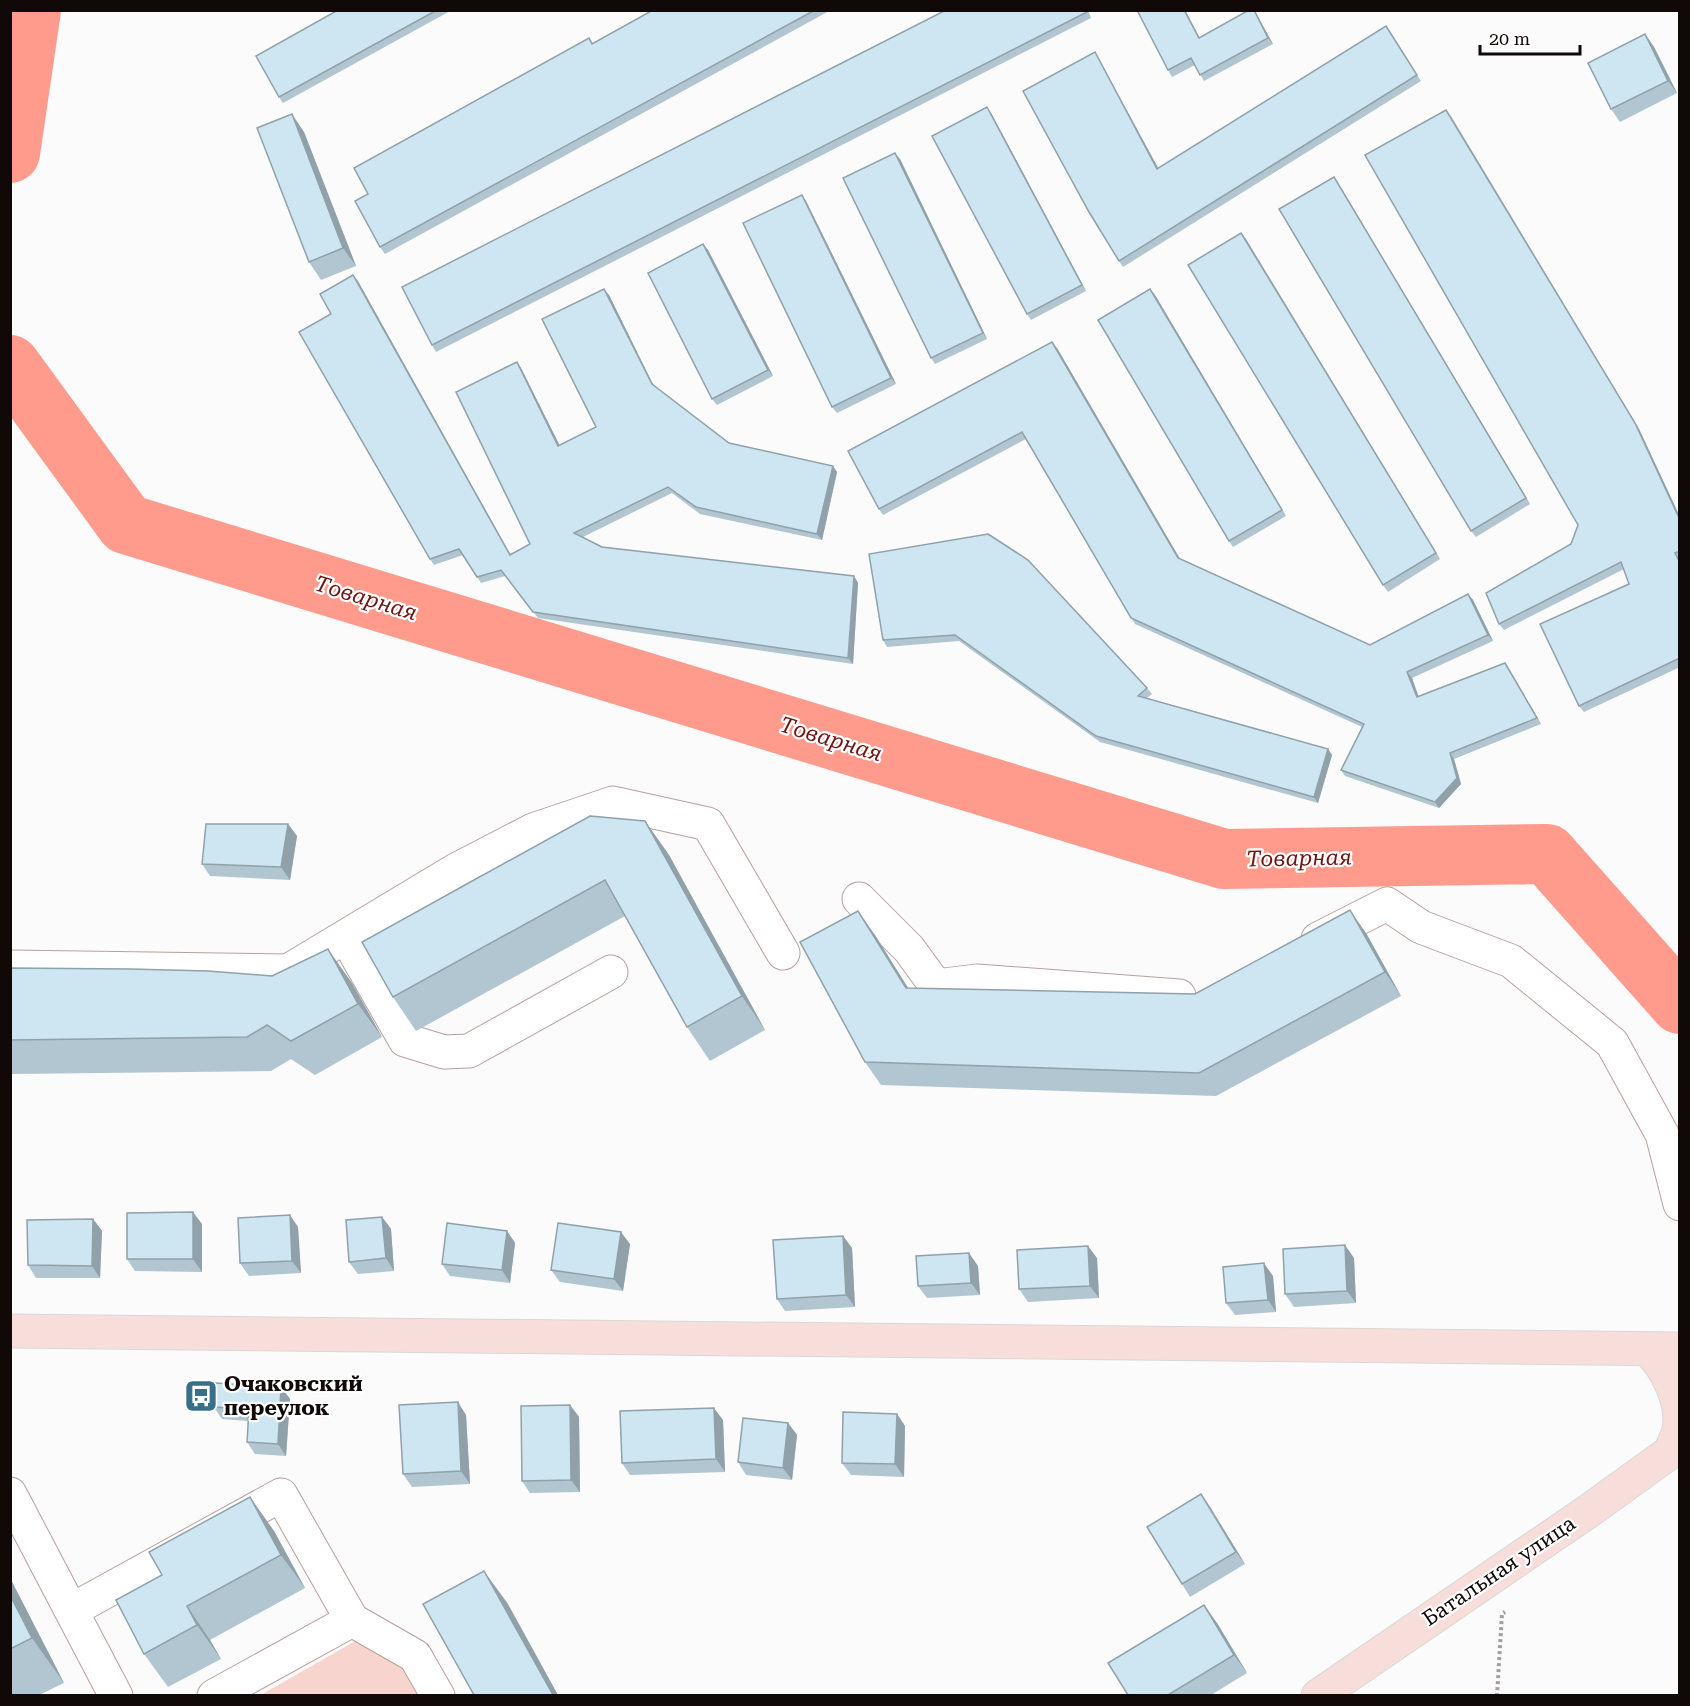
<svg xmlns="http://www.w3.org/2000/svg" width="1690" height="1706" font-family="'Roboto Serif',serif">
	<rect width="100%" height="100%" fill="#fbfbfb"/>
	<!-- green -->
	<path fill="#f8d4ce" d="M357 1640 401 1664 418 1695 259 1696Z"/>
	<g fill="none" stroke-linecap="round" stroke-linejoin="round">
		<!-- river -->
		<g stroke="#fe9b8d" stroke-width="60">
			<path d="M10 153 31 10"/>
			<path d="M10 365 126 524 1224 859 1547 854 1680 1004"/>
		</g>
		<!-- minor casing -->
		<g stroke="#b99f9b" stroke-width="35">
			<g id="minor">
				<path d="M859 899 909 949 936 986 977 981 1179 996"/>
				<path d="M346 937 405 1040 444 1052 469 1051 611 972"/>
				<path d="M1318 939 1387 904 1421 927 1511 961 1612 1043 1662 1134 1680 1204"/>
				<path d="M10 967 288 971 456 870 533 830 613 803 708 824 783 953"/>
				<path d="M10 1494 116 1696"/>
				<path d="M72 1610 281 1495 352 1620"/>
				<path d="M214 1696 352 1620 415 1656 438 1696"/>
			</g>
		</g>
		<!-- major casing -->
		<g stroke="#d9d8d7" stroke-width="35">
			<g id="major">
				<path d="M10 1331 1680 1349"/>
				<path d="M1647 1349C1667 1367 1684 1403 1679 1430 1677 1438 1673 1445 1670 1452"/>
				<path d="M1318 1696 1590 1510 1680 1445"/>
			</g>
		</g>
		<!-- path -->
		<path stroke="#a29f9e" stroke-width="4" stroke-dasharray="3 3" stroke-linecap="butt" d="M1497 1696 1502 1614 1505 1612"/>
		<!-- minor -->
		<use href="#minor" stroke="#fff" stroke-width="33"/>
		<!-- major -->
		<use href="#major" stroke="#f8deda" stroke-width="33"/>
	</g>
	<!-- wall -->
	<g fill="#b1c6d0">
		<path d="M338 10H452L283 103 279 97Z"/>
		<path d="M653 10H831L385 254 380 247 368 194 589 38 593 43Z"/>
		<path d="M1088 10 1091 18 436 352 432 345Z"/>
		<path d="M1137 10H1185L1199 38 1254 10 1273 44 1204 81 1195 65 1172 77 1168 70Z"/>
		<path d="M1386 26 1421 81 1123 267 1119 261 1099 59 1158 169Z"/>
		<path d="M1645 34 1654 47 1677 93 1620 122 1611 109Z"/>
		<path d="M991 113 1086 291 1031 320 1027 314Z"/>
		<path d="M1451 116 1639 429 1680 517V667L1584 712 1579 706 1629 584 1624 569 1504 630 1499 624 1571 544 1578 525Z"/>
		<path d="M304 132 356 266 321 280 309 262Z"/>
		<path d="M900 159 987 339 935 364 931 358Z"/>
		<path d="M1334 177 1530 504 1476 537 1471 531Z"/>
		<path d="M806 201 896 384 837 413 832 407Z"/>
		<path d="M1241 233 1440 559 1388 592 1383 585Z"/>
		<path d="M703 244 708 250 773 376 717 405 712 399Z"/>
		<path d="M353 275 510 554 530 544 521 368 559 445 596 427 609 295 654 386 729 443 837 472 822 540 700 514 672 493 583 537 602 547 854 576 858 583 853 664 538 618 505 576 481 583 463 555 434 565 430 559 331 314Z"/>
		<path d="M1155 295 1286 516 1233 547 1229 541Z"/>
		<path d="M1057 348 1179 558 1370 645 1468 594 1473 600 1493 641 1412 678 1418 697 1505 663 1541 724 1454 759 1461 784 1439 808 1345 776 1341 770 1362 727 1135 624 1026 439 883 515 879 509Z"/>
		<path d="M869 554 1147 688 1152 694 1147 698 1328 749 1332 755 1318 803 1100 742 959 641 887 647 883 640Z"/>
		<path d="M645 821 669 855 765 1030 710 1061 687 1027 625 916 416 1031 393 997Z"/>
		<path d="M288 824 297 836 290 880 210 876 202 864Z"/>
		<path d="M1366 933 1401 996 1216 1096 881 1085 865 1062 875 935 908 988 1195 994Z"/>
		<path d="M10 968 352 983 382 1037 315 1075 291 1059 271 1071 10 1074Z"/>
		<path d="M382 1217 391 1229 394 1271 358 1274 349 1262Z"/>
		<path d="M93 1219 102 1231 100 1278H36L28 1265Z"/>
		<path d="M202 1224V1272L135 1271 127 1259Z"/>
		<path d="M298 1227 301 1273 249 1276 240 1263Z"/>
		<path d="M507 1231 515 1243 510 1283 450 1276 442 1264Z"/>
		<path d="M843 1236 852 1248 855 1307 785 1311 777 1299Z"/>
		<path d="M630 1244 623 1291 560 1282 551 1270Z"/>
		<path d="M1097 1258 1099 1298 1028 1302 1019 1289Z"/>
		<path d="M1354 1258 1356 1303 1294 1307 1285 1294Z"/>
		<path d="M978 1266 980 1295 927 1298 918 1286Z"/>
		<path d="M1273 1276 1276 1312 1235 1315 1226 1303Z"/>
		<path d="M281 1387 290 1399 286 1456 255 1454 247 1442 248 1421 222 1419 214 1407Z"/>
		<path d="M570 1405 579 1417 580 1492 530 1493 522 1481Z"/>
		<path d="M897 1414 905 1426 904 1477 851 1475 842 1463Z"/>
		<path d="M466 1415 470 1484 412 1487 403 1474Z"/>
		<path d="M723 1420 725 1472 630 1475 622 1463Z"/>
		<path d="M788 1423 797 1435 792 1480 746 1475 738 1462Z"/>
		<path d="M250 1497 274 1531 305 1588 210 1640 221 1659 168 1687 144 1654Z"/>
		<path d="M1210 1507 1245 1564 1190 1597 1182 1584Z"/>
		<path d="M10 1578 64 1683 39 1695H10Z"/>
		<path d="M1217 1623 1247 1673 1211 1695H1128Z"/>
	</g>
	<!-- shaded-wall -->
	<g fill="#90a1a9">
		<path d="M1184 10H1185L1203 44 1199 38Z"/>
		<path d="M1254 10 1257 15 1273 44 1268 38Z"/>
		<path d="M1645 34 1654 47 1677 93 1668 81Z"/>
		<path d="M1095 52 1099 59 1162 175 1157 169Z"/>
		<path d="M987 107 991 113 1086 291 1082 285Z"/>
		<path d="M1446 110 1639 429 1680 517V520Z"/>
		<path d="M292 114 304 132 356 266 343 248Z"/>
		<path d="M895 153 900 159 987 339 983 333Z"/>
		<path d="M1334 177 1338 183 1530 504 1526 498Z"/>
		<path d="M802 195 806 201 896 384 891 378Z"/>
		<path d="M1241 233 1246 239 1440 559 1436 553Z"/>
		<path d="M703 244 708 250 773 376 768 370Z"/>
		<path d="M353 275 358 281 514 561 510 555Z"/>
		<path d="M604 289 609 295 656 391 652 384Z"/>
		<path d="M1150 289 1155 295 1286 516 1282 510Z"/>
		<path d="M1052 342 1057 348 1183 564 1178 558Z"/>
		<path d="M517 362 521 368 563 452 558 446Z"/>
		<path d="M833 466 837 472 822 540 817 534Z"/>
		<path d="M854 576 858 583 853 664 848 658Z"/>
		<path d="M1468 594 1473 600 1493 641 1488 635Z"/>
		<path d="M1505 663 1509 669 1541 724 1537 718Z"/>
		<path d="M1407 672 1412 678 1421 703 1417 697Z"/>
		<path d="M1328 749 1332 755 1318 803 1314 797Z"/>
		<path d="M1450 753 1454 759 1461 784 1439 808 1435 802Z"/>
		<path d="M645 821 669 855 765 1030 742 996Z"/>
		<path d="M288 824 297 836 290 880 281 867Z"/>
		<path d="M1350 910 1366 933 1401 996 1385 972Z"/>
		<path d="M858 911 875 935 923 1012 906 988Z"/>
		<path d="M328 949 352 983 382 1037 358 1004Z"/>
		<path d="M193 1212 202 1224V1272L193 1259Z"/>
		<path d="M290 1215 298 1227 301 1273 292 1261Z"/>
		<path d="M382 1217 391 1229 394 1271 386 1258Z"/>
		<path d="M93 1219 102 1231 100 1278 92 1266Z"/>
		<path d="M507 1231 515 1243 510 1283 502 1270Z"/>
		<path d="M621 1232 630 1244 623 1291 614 1279Z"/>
		<path d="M843 1236 852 1248 855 1307 846 1295Z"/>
		<path d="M1345 1245 1354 1258 1356 1303 1347 1291Z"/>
		<path d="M1088 1246 1097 1258 1099 1298 1090 1286Z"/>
		<path d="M969 1253 978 1266 980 1295 971 1283Z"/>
		<path d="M1264 1263 1273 1276 1276 1312 1268 1300Z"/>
		<path d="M281 1387 290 1399 286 1456 278 1444Z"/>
		<path d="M458 1402 466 1415 470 1484 461 1471Z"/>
		<path d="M570 1405 579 1417 580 1492 571 1480Z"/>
		<path d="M714 1408 723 1420 725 1472 716 1459Z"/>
		<path d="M897 1414 905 1426 904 1477 895 1464Z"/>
		<path d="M788 1423 797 1435 792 1480 783 1468Z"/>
		<path d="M1201 1494 1210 1507 1245 1564 1236 1552Z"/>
		<path d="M250 1497 274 1531 305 1588 281 1555Z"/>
		<path d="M484 1571 508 1604 558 1695H553Z"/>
		<path d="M10 1578 64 1683 32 1638 10 1595Z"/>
		<path d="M1204 1605 1217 1623 1247 1673 1234 1655Z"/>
		<path d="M187 1606 210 1640 221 1659 197 1625Z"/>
	</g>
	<!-- building -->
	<g fill="#cee6f2" stroke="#90a1a9" stroke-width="1.5">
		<path d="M338 10H437L279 97 256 56Z"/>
		<path d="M653 10H815L380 247 355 201 368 194 354 168 589 38 592 44Z"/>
		<path d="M946 10H1087V12L432 345 402 287Z"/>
		<path d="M1137 10H1184L1199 38 1249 10H1254L1268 38 1200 75 1191 58 1168 70Z"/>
		<path d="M1386 26 1417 75 1119 261 1089 212 1023 91 1095 52 1157 169Z"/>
		<path d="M1645 34 1668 81 1611 109 1588 63Z"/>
		<path d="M987 107 1082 285 1027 314 932 136Z"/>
		<path d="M1446 110 1635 423 1680 520V551L1675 553 1680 563V658L1579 706 1540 624 1629 584 1621 562 1499 624 1486 593 1571 544 1578 525 1365 155Z"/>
		<path d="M292 114 343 248 309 262 257 128Z"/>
		<path d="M895 153 983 333 931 358 843 178Z"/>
		<path d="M1334 177 1526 498 1471 531 1279 209Z"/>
		<path d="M802 195 891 378 832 407 743 223Z"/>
		<path d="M1241 233 1436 553 1383 585 1188 265Z"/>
		<path d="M703 244 768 370 712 399 648 273Z"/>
		<path d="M353 275 510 555 530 544 456 392 517 362 558 446 596 427 542 319 604 289 652 384 729 443 833 466 817 534 696 507 668 487 574 533 602 547 854 576 848 658 533 612 501 570 477 577 459 549 430 559 299 332 331 314 320 294Z"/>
		<path d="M1150 289 1282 510 1229 541 1098 320Z"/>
		<path d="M1052 342 1178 558 1370 645 1468 594 1488 635 1407 672 1417 697 1505 663 1537 718 1450 753 1457 778 1435 802 1341 770 1364 724 1131 618 1022 432 879 509 848 451Z"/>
		<path d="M988 534 1028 560 1147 688 1138 696 1328 749 1314 797 1096 736 955 635 883 640 869 554Z"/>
		<path d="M590 816 645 821 742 996 687 1027 605 880 393 997 362 942Z"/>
		<path d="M206 824H288L281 867 202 864Z"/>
		<path d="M1350 910 1385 972 1199 1073 865 1062 800 942 858 911 906 988 1195 994Z"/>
		<path d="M328 949 358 1004 291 1041 267 1025 247 1037 10 1040V968L130 969 208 971 272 976Z"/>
		<path d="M193 1212V1259H127V1213Z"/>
		<path d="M290 1215 292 1261 240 1263 238 1218Z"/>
		<path d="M382 1217 386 1258 349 1262 346 1220Z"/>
		<path d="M93 1219 92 1266 28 1265 27 1220Z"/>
		<path d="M447 1223 507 1231 502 1270 442 1264Z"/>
		<path d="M558 1223 621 1232 614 1279 551 1270Z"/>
		<path d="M843 1236 846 1295 777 1299 773 1240Z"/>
		<path d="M1345 1245 1347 1291 1285 1294 1283 1249Z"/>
		<path d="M1088 1246 1090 1286 1019 1289 1017 1250Z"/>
		<path d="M969 1253 971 1283 918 1286 916 1256Z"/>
		<path d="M1264 1263 1268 1300 1226 1303 1223 1267Z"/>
		<path d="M215 1383 281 1387 278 1444 247 1442 249 1409 214 1407Z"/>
		<path d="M458 1402 461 1471 403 1474 399 1405Z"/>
		<path d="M570 1405 571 1480 522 1481 521 1406Z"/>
		<path d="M714 1408 716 1459 622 1463 620 1411Z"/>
		<path d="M843 1412 897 1414 895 1464 842 1463Z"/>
		<path d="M743 1418 788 1423 783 1468 738 1462Z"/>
		<path d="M1201 1494 1236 1552 1182 1584 1147 1527Z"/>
		<path d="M250 1497 281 1555 187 1606 197 1625 144 1654 116 1600 162 1575 149 1552Z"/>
		<path d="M484 1571 553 1695H474L423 1604Z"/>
		<path d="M10 1595 32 1638 10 1649Z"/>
		<path d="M1204 1605 1234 1655 1168 1695H1128L1108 1663Z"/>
	</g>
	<!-- icons -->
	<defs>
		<g id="bus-square" transform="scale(1.725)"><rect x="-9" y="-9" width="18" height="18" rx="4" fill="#367089" stroke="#fff"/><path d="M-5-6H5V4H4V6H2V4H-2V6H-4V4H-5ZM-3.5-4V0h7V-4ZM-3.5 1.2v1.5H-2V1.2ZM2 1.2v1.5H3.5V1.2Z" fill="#fff"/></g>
	</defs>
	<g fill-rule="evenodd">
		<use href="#bus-square" x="201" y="1396"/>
	</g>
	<g text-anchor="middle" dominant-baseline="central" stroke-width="4.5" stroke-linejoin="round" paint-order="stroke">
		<!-- poi labels -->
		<g font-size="21" font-weight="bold" fill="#110908" stroke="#fff" text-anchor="start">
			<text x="224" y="1384">Очаковский<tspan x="224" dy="24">переулок</tspan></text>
		</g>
		<!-- street labels -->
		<g font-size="21" fill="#110908" stroke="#fff">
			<text transform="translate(1499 1571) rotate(-34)">Батальная улица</text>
		</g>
		<!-- water labels -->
		<g font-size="22" font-style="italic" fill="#6d1612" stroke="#fff">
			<text transform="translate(366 598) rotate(17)">Товарная</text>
			<text transform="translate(831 739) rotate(17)">Товарная</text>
			<text transform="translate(1299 858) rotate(-1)">Товарная</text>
		</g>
	</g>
	<!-- border -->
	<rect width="1690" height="1706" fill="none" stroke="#110908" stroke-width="24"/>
	<!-- scale -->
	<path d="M1480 45v9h100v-9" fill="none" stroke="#110908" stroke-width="3"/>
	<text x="1489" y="45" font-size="18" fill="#110908" stroke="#ffffff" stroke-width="4.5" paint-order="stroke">20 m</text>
</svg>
